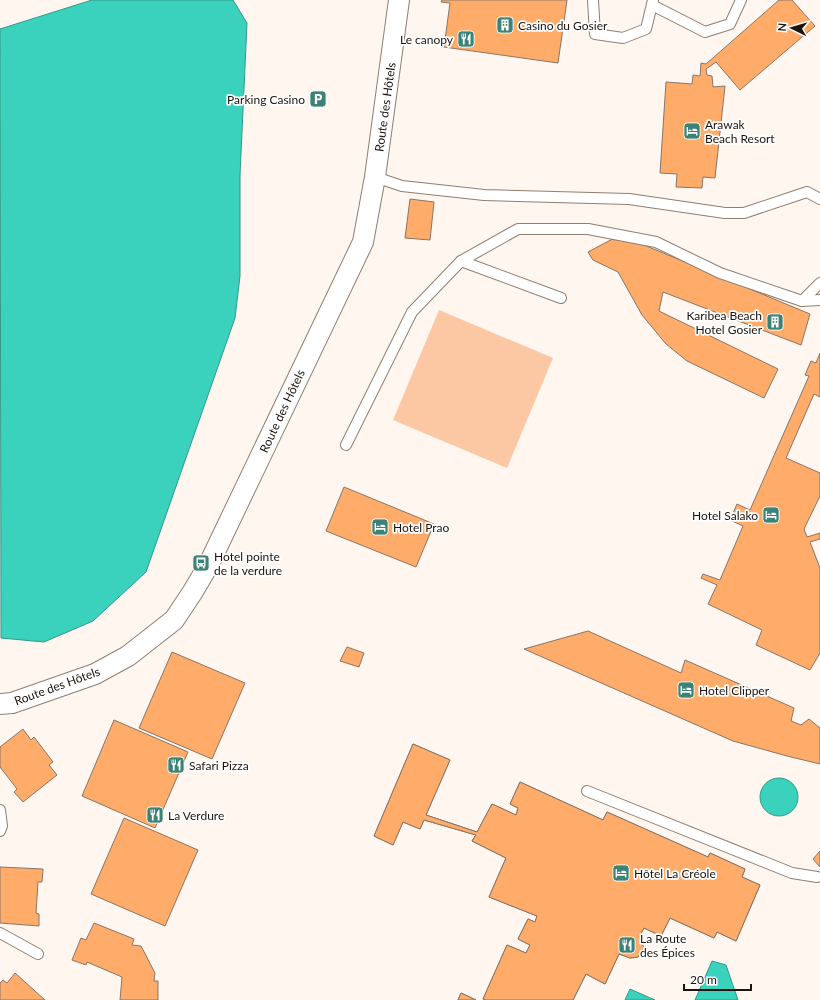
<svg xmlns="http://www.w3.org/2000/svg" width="820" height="1000" font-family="Lato,sans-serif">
	<rect width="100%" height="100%" fill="#fff6ef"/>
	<!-- green -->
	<path fill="#fbc8a3" d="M439 310 553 358 507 468 393 420Z"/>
	<!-- water -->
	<g fill="#3bd2bd" stroke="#319988">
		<path d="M92 0H233L247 23 240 175V276L235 318 146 572 93 621 44 642 1 638 0 29Z"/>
		<circle cx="779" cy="797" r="19"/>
		<path d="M712 961 726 965 738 1000H695Z"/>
		<path d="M630 989 655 1000H625Z"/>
	</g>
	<!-- building -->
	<g fill="#ffac6a" stroke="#897567">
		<path d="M442 0H567L558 63 444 47 450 3 441 2Z"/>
		<path d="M779 0H792L815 26 740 90 716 62 706 69 707 75 712 76 713 87 725 86 715 178 703 177 702 188 676 187 677 174 660 173 666 82 692 84 693 75 700 76 701 63 706 64Z"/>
		<path d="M410 199 434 202 430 240 405 238Z"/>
		<path d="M620 235 810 314 801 345 663 292 659 311 778 369 764 398 687 361 666 344 642 315 618 272 593 260 588 252Z"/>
		<path d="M820 353V397L814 394 786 458 820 473V496L804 529 807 537 820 533V539L810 542 820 568V653L810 670 756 645 762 630 708 604 717 585 701 578 703 574 720 580 743 526 730 520 737 504 750 510 809 376 805 375 811 361 816 363Z"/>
		<path d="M344 487 434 524 416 567 326 531Z"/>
		<path d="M588 631 681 673 685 660 794 708 791 721 801 725 809 719 820 728V764L787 756 733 741 524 649Z"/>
		<path d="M347 647 364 653 359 667 340 661Z"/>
		<path d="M172 652 245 683 212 759 139 728Z"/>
		<path d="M114 720 188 752 155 828 82 796Z"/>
		<path d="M23 729 31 740 34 737 53 762 49 765 57 775 23 802 14 792 17 789 0 767V747Z"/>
		<path d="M413 744 450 760 426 815 477 832 492 804 516 815 518 808 510 804 520 782 603 820 607 812 708 857 710 853 745 869 742 877 760 885 736 941 717 932 714 938 670 918 661 936 644 928 639 937 644 948 638 957 630 958 619 954 605 984 586 974 573 1000H486L483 999 507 945 526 953 530 945 518 939 528 919 535 922 537 916 489 897 506 858 472 841 476 835 424 820 420 829 403 822 393 845 374 836Z"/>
		<path d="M413 744 450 760 426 815 477 832 492 804 516 815 518 808 510 804 520 782 603 820 607 812 708 857 710 853 745 869 742 877 760 885 736 941 717 932 714 938 670 918 661 936 644 928 639 937 644 948 638 957 630 958 619 954 605 984 586 974 573 1000H486L483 999 507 945 526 953 530 945 518 939 528 919 535 922 537 916 489 897 506 858 472 841 476 835 424 820 420 829 403 822 393 845 374 836Z"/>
		<path d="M124 818 198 850 165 926 91 894Z"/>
		<path d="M820 851V867L813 859Z"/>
		<path d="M0 867 43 869 42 882H38L36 913 39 914V926L0 923Z"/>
		<path d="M94 923 134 939 132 945 141 946 155 973 154 981H158V1000H120L122 977 87 962 86 965 72 960 81 938 86 940Z"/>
		<path d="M15 973 45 1000H0V983L3 980 7 983Z"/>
		<path d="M461 993 476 1000H458Z"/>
		<path d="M461 993 476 1000H458Z"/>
	</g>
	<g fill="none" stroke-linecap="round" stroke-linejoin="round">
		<!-- service casing -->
		<g stroke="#927e6f" stroke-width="12">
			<g id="service">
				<path d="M593 0 595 34 623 38 646 29 653 0"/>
				<path d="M652 5 705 32 730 24 741 0"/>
				<path d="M375 177 402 186 484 195 629 199 725 213H744L807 192 820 199"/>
				<path d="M461 261 561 298"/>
				<path d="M802 301 820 283"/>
				<path d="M346 445 412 312 461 261 518 229H588L656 242 720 273 802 301 820 300"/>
				<path d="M587 791 792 873 817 877"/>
				<path d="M0 810 2 826 0 831"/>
				<path d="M0 933 38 954"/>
			</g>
		</g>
		<!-- minor casing -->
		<g stroke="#927e6f" stroke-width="22">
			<path id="minor" d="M0 704 12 703 95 674 128 656 174 620 192 593 208 566 363 242 375 177 399 0"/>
		</g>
		<!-- service -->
		<use href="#service" stroke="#fff" stroke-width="10"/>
		<!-- minor -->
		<use href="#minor" stroke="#fff" stroke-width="20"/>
	</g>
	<!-- icons -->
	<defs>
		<g id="building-square" transform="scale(0.9)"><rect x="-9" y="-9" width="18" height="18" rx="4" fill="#3d8276" stroke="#fff"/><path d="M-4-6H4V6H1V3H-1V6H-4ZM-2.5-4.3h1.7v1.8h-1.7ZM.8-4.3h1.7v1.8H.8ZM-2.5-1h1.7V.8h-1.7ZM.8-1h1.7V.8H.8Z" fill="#fff"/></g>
		<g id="restaurant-square" transform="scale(0.9)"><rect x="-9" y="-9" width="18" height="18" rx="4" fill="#3d8276" stroke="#fff"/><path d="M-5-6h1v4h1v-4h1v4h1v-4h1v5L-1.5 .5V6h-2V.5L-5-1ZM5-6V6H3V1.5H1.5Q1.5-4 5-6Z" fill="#fff"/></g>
		<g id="parking-square" transform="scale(0.9)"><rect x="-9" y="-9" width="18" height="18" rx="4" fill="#3d8276" stroke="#fff"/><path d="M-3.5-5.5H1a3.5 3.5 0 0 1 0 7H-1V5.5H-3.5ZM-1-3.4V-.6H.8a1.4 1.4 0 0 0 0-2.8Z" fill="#fff"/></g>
		<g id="hotel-square" transform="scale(0.9)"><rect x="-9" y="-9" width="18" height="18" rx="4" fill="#3d8276" stroke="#fff"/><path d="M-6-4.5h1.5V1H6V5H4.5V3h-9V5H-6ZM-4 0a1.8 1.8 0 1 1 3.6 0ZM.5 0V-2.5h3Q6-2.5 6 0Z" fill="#fff"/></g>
		<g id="bus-square" transform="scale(0.9)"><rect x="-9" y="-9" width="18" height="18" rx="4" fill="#3d8276" stroke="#fff"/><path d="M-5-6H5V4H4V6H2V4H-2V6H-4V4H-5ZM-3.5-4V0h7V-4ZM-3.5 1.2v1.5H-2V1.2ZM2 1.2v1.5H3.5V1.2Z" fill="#fff"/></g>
	</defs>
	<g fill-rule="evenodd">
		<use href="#building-square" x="505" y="25"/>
		<use href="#restaurant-square" x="466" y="39"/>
		<use href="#parking-square" x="318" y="99"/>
		<use href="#hotel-square" x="692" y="131"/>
		<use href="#building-square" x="775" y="322"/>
		<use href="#hotel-square" x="771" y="515"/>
		<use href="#hotel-square" x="380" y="527"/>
		<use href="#bus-square" x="201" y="563"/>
		<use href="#hotel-square" x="686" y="690"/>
		<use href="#restaurant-square" x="176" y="765"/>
		<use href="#restaurant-square" x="155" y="815"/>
		<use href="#hotel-square" x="621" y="873"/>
		<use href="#restaurant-square" x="627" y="945"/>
	</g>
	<g text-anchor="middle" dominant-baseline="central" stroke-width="3.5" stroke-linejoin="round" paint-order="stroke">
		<!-- poi labels -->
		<g font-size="12" fill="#1b140e" stroke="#fff" text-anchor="start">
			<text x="518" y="25">Casino du Gosier</text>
			<text x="453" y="39" text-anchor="end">Le canopy</text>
			<text x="305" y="99" text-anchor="end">Parking Casino</text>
			<text x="705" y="124">Arawak<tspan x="705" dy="14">Beach Resort</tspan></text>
			<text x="762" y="315" text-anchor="end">Karibea Beach<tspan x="762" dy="14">Hotel Gosier</tspan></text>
			<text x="758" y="515" text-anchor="end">Hotel Salako</text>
			<text x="393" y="527">Hotel Prao</text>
			<text x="214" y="556">Hotel pointe<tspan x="214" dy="14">de la verdure</tspan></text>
			<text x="699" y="690">Hotel Clipper</text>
			<text x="189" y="765">Safari Pizza</text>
			<text x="168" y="815">La Verdure</text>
			<text x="634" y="873">Hôtel La Créole</text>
			<text x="640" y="938">La Route<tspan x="640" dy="14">des Épices</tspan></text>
		</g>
		<!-- street labels -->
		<g font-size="12" fill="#1b140e" stroke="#fff">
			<text transform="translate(385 107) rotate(-82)">Route des Hôtels</text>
			<text transform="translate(282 411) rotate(-65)">Route des Hôtels</text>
			<text transform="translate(57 686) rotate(-20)">Route des Hôtels</text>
		</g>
	</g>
	<!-- north arrow -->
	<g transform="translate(792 28) rotate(275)" stroke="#ffffff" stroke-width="3" paint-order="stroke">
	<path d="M0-3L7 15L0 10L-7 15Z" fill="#1b140e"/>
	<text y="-6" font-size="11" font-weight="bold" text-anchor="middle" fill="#1b140e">N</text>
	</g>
	<!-- scale -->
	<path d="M684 984v6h67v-6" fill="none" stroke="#1b140e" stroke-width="2"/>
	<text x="690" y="984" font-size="12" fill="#1b140e" stroke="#ffffff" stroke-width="3" paint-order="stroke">20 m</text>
</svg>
